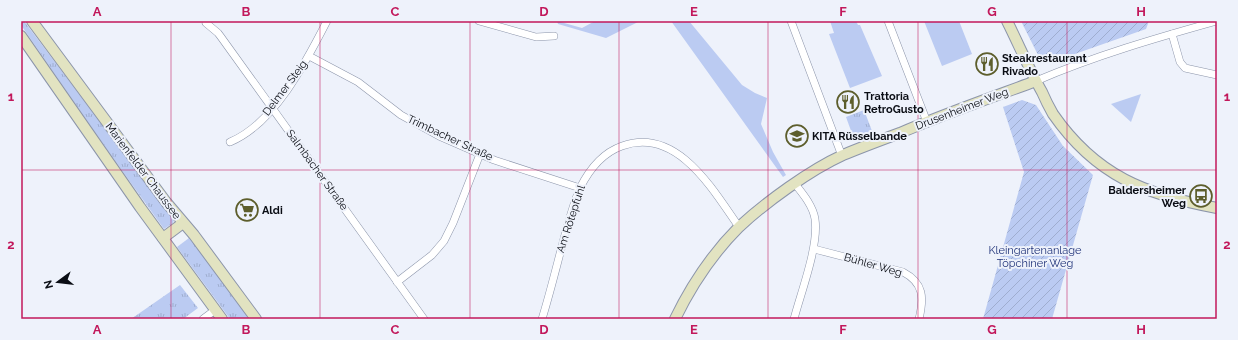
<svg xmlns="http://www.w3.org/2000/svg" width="1238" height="340" font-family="Raleway,sans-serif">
	<defs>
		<pattern id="grass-tufts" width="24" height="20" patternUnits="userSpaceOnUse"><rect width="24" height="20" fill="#bbcbf2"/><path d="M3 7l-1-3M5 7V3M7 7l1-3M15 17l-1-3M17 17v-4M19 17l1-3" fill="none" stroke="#9fadcf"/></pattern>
		<pattern id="garden-furrows" width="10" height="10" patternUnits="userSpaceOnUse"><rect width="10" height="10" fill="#bbcbf2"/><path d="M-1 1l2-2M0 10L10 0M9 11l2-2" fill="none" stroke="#9fadcf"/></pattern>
	</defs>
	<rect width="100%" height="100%" fill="#eef2fb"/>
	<!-- grass -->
	<g fill="url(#grass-tufts)">
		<path d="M21 21H24L174 220 173 223 164 229C115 162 68 94 21 25Z"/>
		<path d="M864 110 872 131 854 139 846 117Z"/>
		<path d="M189 238 209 262 251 319H230L177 247Z"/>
		<path d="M180 285 198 308 183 319H131Z"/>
	</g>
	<!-- park -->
	<g fill="#bbcbf2">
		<path d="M557 21 582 28 595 21H640L606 38 558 24Z"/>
		<path d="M671 21H689L742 85 755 93 767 98 761 124 773 152 786 175 783 177Z"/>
		<path d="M830 21H856L858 25H860L882 76 850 88 829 34 834 33Z"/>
		<path d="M924 21H959L972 54 942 66Z"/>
		<path d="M1141 94 1131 122 1111 104Z"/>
	</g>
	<!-- garden -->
	<g fill="url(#garden-furrows)">
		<path d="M1021 21H1149L1146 29 1052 62 1039 57Z"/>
		<path d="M1022 100 1036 105 1063 146 1093 175 1052 319H983L1024 172 1003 107Z"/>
	</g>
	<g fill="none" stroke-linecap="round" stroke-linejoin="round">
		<!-- street casing -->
		<g stroke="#8c95aa" stroke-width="8">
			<g id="street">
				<path d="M479 21 536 37 554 36"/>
				<path d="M791 21 842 156"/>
				<path d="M888 21 927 122"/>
				<path d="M206 23 218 33 221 37 424 319"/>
				<path d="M1172 34 1180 62 1185 68 1217 75"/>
				<path d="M309 56 358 82 401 115 439 136 494 160 580 188"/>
				<path d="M1036 81C1094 56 1156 38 1217 21"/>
				<path d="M230 142C274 124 306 62 327 21"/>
				<path d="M814 249 903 272C924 283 924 298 919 319"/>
				<path d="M397 282 432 255 444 241 453 223 480 154"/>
				<path d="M203 319 215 310"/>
				<path d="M542 319C551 290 558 260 566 231 570 217 574 202 580 188 589 170 602 153 622 146 677 126 713 190 739 227"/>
				<path d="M794 319C801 292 819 246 815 219 813 206 803 194 795 184"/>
			</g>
		</g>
		<!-- secondary casing -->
		<g stroke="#8c95aa" stroke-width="12">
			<g id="secondary">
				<path d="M32 21 166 202 194 235 256 319"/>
				<path d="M1007 21C1019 45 1029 69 1042 92 1045 99 1049 107 1053 114 1096 176 1146 195 1217 208"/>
				<path d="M21 36 140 207 222 319"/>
				<path d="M163 238 183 223"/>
				<path d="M675 319C691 286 713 253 739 227 766 202 810 170 843 155 862 147 881 140 900 133 944 114 990 98 1036 81"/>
			</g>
		</g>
		<!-- street -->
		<use href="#street" stroke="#fff" stroke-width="7"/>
		<!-- secondary -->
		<use href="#secondary" stroke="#e2e3c1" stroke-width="10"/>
	</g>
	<!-- grid -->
	<path fill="none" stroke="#c2185b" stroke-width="1" stroke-opacity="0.55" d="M171 21V319M320 21V319M470 21V319M619 21V319M768 21V319M918 21V319M1067 21V319M21 170H1217"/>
	<!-- icons -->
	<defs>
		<g id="restaurant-ring" transform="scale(1.15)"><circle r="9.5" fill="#eef2fb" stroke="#5d5e2c" stroke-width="1.5"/><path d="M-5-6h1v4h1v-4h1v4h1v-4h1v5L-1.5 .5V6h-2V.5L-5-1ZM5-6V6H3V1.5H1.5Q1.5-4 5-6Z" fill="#5d5e2c"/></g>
		<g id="school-ring" transform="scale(1.15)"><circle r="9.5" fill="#eef2fb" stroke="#5d5e2c" stroke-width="1.5"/><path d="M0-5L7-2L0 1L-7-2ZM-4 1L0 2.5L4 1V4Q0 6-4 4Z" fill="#5d5e2c"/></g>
		<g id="bus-ring" transform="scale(1.15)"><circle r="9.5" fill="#eef2fb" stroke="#5d5e2c" stroke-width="1.5"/><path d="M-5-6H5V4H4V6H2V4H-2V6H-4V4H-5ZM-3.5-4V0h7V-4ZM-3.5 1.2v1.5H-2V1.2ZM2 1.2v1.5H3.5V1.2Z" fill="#5d5e2c"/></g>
		<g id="supermarket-ring" transform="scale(1.15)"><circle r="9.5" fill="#eef2fb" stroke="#5d5e2c" stroke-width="1.5"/><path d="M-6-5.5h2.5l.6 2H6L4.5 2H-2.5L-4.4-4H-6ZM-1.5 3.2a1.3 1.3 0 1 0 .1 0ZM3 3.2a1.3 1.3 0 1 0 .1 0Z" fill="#5d5e2c"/></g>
	</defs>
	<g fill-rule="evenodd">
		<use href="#restaurant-ring" x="987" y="64"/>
		<use href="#restaurant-ring" x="848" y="102"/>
		<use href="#school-ring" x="797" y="136"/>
		<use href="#bus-ring" x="1201" y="196"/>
		<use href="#supermarket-ring" x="247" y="210"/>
	</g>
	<g text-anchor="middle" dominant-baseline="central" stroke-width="4" stroke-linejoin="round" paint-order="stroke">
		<!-- poi labels -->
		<g font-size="11" font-weight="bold" fill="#0a0d14" stroke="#eef2fb" text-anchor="start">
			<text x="1002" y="58">Steakrestaurant<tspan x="1002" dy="13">Rivado</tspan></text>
			<text x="864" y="96">Trattoria<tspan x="864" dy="13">RetroGusto</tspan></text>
			<text x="812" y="136">KITA Rüsselbande</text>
			<text x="1186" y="190" text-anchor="end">Baldersheimer<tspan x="1186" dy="13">Weg</tspan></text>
			<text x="262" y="210">Aldi</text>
		</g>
		<!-- street labels -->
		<g font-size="11" fill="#0a0d14" stroke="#eef2fb">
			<text transform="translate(285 88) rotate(-53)">Delmer Steig</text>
			<text transform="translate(962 109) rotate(-21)">Drusenheimer Weg</text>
			<text transform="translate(450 138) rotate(25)">Trimbacher Straße</text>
			<text transform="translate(317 170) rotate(54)">Salmbacher Straße</text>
			<text transform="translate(143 171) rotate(53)">Marienfelder Chaussee</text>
			<text transform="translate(571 219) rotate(-72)">Am Rötepfuhl</text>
			<text transform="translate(873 265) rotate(16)">Bühler Weg</text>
		</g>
		<!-- park labels -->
		<g font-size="11" fill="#203379" stroke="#eef2fb">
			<text x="1035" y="250">Kleingartenanlage<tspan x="1035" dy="13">Töpchiner Weg</tspan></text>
		</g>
	</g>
	<!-- border -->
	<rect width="1238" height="340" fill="none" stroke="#eef2fb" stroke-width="44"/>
	<!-- north arrow -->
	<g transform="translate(58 282) rotate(255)" stroke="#eef2fb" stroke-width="3" paint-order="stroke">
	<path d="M0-3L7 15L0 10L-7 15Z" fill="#0a0d14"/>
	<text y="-6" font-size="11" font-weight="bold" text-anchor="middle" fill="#0a0d14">N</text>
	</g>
	<rect x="22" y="22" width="1194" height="296" fill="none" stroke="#c2185b" stroke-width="1.5"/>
	<g font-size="13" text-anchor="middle" font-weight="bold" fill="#c2185b">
		<text x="97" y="16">A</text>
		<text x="246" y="16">B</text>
		<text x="395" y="16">C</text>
		<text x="544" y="16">D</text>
		<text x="694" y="16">E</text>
		<text x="843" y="16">F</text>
		<text x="992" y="16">G</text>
		<text x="1141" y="16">H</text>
		<text x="11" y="101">1</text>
		<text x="1227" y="101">1</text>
		<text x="11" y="249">2</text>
		<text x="1227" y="249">2</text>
		<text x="97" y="334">A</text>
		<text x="246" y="334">B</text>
		<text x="395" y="334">C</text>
		<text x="544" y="334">D</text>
		<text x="694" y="334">E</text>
		<text x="843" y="334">F</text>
		<text x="992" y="334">G</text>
		<text x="1141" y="334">H</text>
	</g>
</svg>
